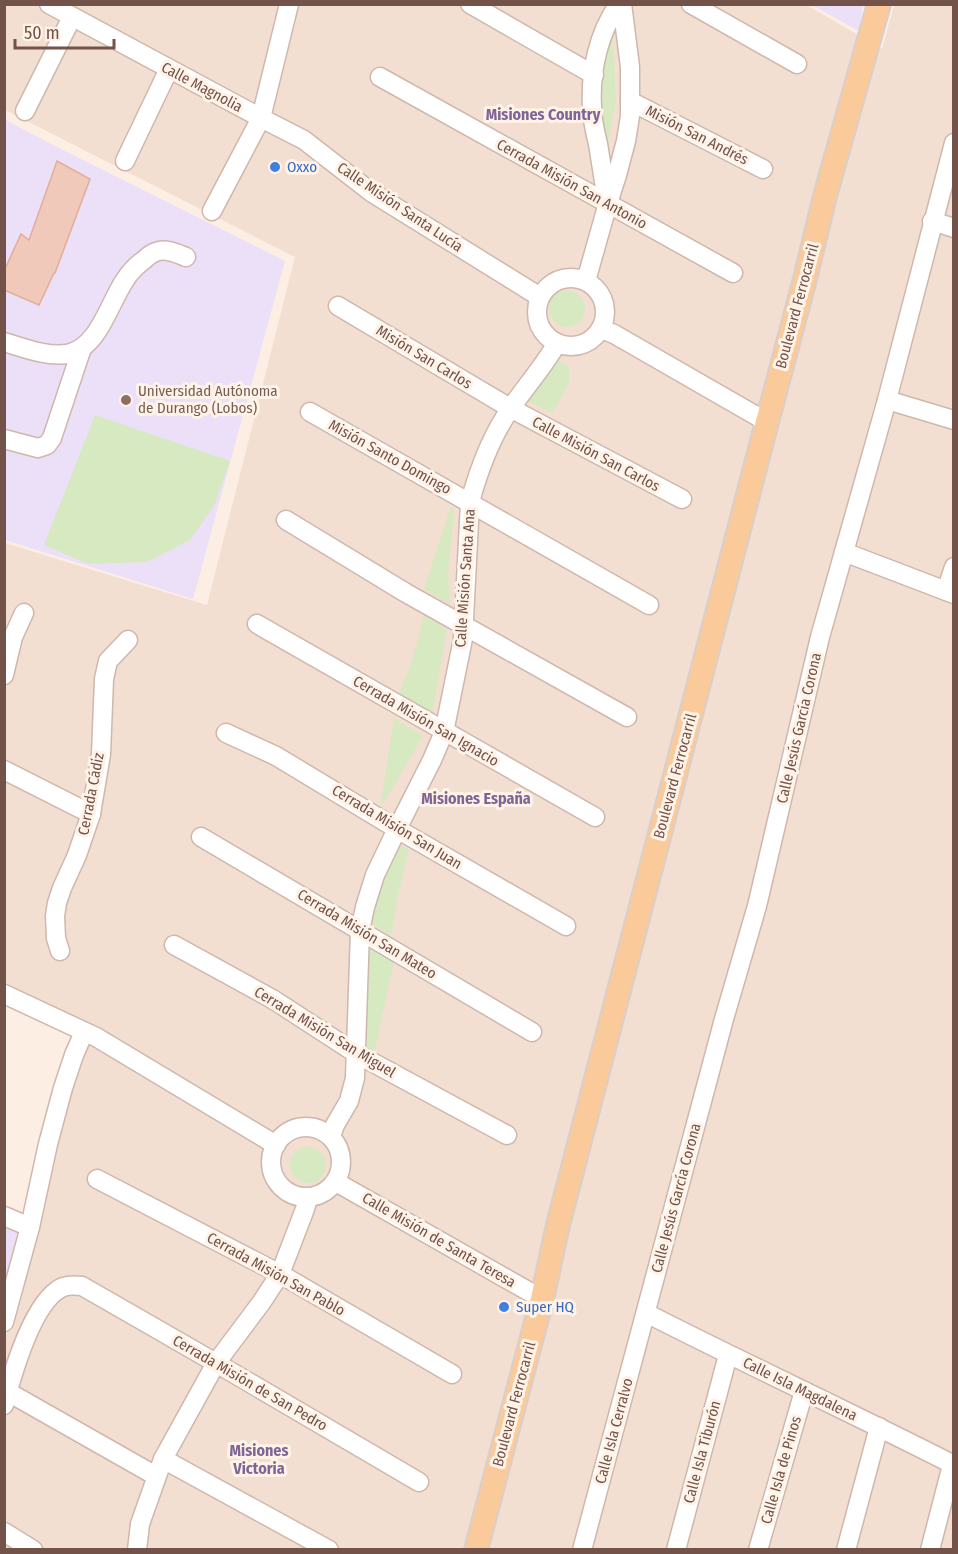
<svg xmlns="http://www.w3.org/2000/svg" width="958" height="1554" font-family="'Fira Sans Condensed',sans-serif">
	<rect width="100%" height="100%" fill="#fceee2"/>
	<!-- residential -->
	<path fill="#f3dfd1" d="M805 4 882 49 894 5H953V1549H5V1337L89 1028 5 988V543L207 605 295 257 5 110V5Z"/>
	<!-- education -->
	<g fill="#ecdff8">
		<path d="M812 5H863L859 31Z"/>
		<path d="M4 119 51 144 285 261 193 599 5 540Z"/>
		<path d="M5 1206 32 1219 5 1324Z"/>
	</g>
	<!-- green -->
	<g fill="#d6e9c1">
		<path d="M612 21 616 101 604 161 597 96Z"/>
		<circle cx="567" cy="309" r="18"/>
		<path d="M555 359 569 366V383L552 413 527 401Z"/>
		<path d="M95 415 230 461 214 506 190 540 147 562 88 564 44 545Z"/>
		<path d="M451 506 454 509 448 572 450 604 424 589Z"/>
		<path d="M424 615 447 630 432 715 398 697 413 658Z"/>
		<path d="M394 718 423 736 380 809Z"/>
		<path d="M398 844 409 850 398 894 391 936 368 920 378 883Z"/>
		<path d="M366 947 394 962 374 1053 367 1050 363 996Z"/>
		<circle cx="308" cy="1165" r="18"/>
	</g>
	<!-- building -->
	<path fill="#f1c9ba" stroke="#e3ad9b" stroke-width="1.5" d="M57 161 90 179 55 273H54L39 305 4 290V271L21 234 29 240Z"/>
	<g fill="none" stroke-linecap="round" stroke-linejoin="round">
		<!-- minor casing -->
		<g stroke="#cfb7ac" stroke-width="21">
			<g id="minor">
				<path d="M49 4 261 118 304 140 371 192 540 297"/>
				<path d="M470 4 594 75"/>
				<path d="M691 4 797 64"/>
				<path d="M380 77 733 273"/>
				<path d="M630 101 763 169"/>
				<path d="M25 111 72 17"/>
				<path d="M125 161 169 69"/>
				<path d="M607 200C604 181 601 163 598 144 595 132 592 120 592 107 590 72 598 33 619 4"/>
				<path d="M212 211 261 118 289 4"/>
				<path d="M932 221 954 228"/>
				<circle cx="571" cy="312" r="34"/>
				<path d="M586 281 608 203 617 175 626 141 630 116V67L622 4"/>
				<path d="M338 306 510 408 682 499"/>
				<path d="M601 329 614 334 767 422"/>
				<path d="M4 342C24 348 47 357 67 354 99 348 109 303 125 280 130 272 137 265 144 260 148 256 154 252 159 251 168 249 178 254 186 257"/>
				<path d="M887 400 954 420"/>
				<path d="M310 412 649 605"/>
				<path d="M4 439 38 448 47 445 52 438 82 348"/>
				<path d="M286 520 406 593 627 717"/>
				<path d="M844 552 954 594"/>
				<path d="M946 591 954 567"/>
				<path d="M257 624 595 817"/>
				<path d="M4 675 13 637 24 613"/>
				<path d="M226 733 276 756 397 829 566 926"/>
				<path d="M4 770 91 814"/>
				<path d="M201 837 532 1032"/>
				<path d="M174 945 274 1000 357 1054 507 1135"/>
				<path d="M60 951 56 938 55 916 57 903 62 888 77 855 91 814 101 754 104 679 108 661 128 640"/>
				<path d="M4 994 96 1037 276 1145"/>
				<circle cx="306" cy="1162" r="35"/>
				<path d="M331 1137 335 1125 349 1101 355 1078 360 931 365 907 375 875 397 829 432 760 444 732 463 639 470 502C479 469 491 436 511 408 526 386 544 366 557 343"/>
				<path d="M97 1179 280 1274 452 1374"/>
				<path d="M336 1182 542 1299"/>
				<path d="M4 1216 30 1227"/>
				<path d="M646 1313C748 1365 852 1413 954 1465"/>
				<path d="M4 1322 30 1227 48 1144 63 1088 74 1055 84 1032"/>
				<path d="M8 1392 156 1476"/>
				<path d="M4 1405C12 1375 33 1300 63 1287 69 1285 75 1285 82 1286L216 1363 419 1482"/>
				<path d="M163 1459 329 1550"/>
				<path d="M4 1532 33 1550"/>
				<path d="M137 1550 140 1524 163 1459 216 1363 261 1303 280 1274 305 1209 308 1198"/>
				<path d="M582 1550 724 1019 757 906 820 637 887 400 954 143"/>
				<path d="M676 1550 728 1355"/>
				<path d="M758 1550 804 1391"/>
				<path d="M846 1550 879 1427"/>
				<path d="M930 1550 952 1465"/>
			</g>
		</g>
		<!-- major casing -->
		<g stroke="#d8cfcc" stroke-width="26">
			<path id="major" d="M476 1550 542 1299 558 1225 767 422 805 279 825 196 879 4"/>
		</g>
		<!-- minor -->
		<use href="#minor" stroke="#fff" stroke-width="18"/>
		<!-- major -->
		<use href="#major" stroke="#faca9b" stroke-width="22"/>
	</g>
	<!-- markers -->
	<g fill="#3f7fe0" stroke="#fff3e8" stroke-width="2">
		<circle cx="275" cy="167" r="6"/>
		<circle cx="504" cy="1307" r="6"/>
	</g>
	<circle fill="#8d6e63" stroke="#fff3e8" stroke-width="2" cx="126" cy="400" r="6"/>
	<g text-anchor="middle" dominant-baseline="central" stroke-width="6" stroke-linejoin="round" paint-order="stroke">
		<!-- street labels -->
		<g font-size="15" fill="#735249" stroke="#fff3e8">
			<text transform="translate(202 87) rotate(28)">Calle Magnolia</text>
			<text transform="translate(697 135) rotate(27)">Misión San Andrés</text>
			<text transform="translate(572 184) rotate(29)">Cerrada Misión San Antonio</text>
			<text transform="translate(400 207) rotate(34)">Calle Misión Santa Lucía</text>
			<text transform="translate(797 306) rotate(-75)">Boulevard Ferrocarril</text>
			<text transform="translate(424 357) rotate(31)">Misión San Carlos</text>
			<text transform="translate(596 454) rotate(28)">Calle Misión San Carlos</text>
			<text transform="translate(390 457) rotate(29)">Misión Santo Domingo</text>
			<text transform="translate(465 578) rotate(-86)">Calle Misión Santa Ana</text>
			<text transform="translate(426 721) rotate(30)">Cerrada Misión San Ignacio</text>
			<text transform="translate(799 728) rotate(-77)">Calle Jesús García Corona</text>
			<text transform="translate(675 776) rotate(-75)">Boulevard Ferrocarril</text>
			<text transform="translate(91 794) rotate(-79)">Cerrada Cádiz</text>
			<text transform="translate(397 827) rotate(31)">Cerrada Misión San Juan</text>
			<text transform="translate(367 934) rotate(31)">Cerrada Misión San Mateo</text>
			<text transform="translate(325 1032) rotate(31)">Cerrada Misión San Miguel</text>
			<text transform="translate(676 1198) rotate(-75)">Calle Jesús García Corona</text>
			<text transform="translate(439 1240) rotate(30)">Calle Misión de Santa Teresa</text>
			<text transform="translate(276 1274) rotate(29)">Cerrada Misión San Pablo</text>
			<text transform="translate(250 1383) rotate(30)">Cerrada Misión de San Pedro</text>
			<text transform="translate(800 1389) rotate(26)">Calle Isla Magdalena</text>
			<text transform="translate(514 1404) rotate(-75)">Boulevard Ferrocarril</text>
			<text transform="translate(614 1431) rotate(-75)">Calle Isla Cerralvo</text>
			<text transform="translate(702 1452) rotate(-75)">Calle Isla Tiburón</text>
			<text transform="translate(781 1470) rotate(-74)">Calle Isla de Pinos</text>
		</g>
		<!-- shop labels -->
		<g font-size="15" fill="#366cbe" stroke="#fff3e8" text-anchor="start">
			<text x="287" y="167">Oxxo</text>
			<text x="516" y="1307">Super HQ</text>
		</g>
		<!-- education labels -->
		<g font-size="15" fill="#785e54" stroke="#fff3e8" text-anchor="start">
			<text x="138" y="391">Universidad Autónoma<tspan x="138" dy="17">de Durango (Lobos)</tspan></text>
		</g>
		<!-- neighbourhood labels -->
		<g font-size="16" font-weight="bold" fill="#7f6596" stroke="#fff3e8">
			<text x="543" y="114">Misiones Country</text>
			<text x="476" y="798">Misiones España</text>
			<text x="259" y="1450">Misiones<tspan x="259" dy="18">Victoria</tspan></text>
		</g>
	</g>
	<!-- border -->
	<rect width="958" height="1554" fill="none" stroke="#735249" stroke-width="12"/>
	<!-- scale -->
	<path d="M15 39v9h99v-9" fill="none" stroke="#735249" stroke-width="3"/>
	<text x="24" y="39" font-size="18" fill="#735249" stroke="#fff3e8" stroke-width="4.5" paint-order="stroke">50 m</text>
</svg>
